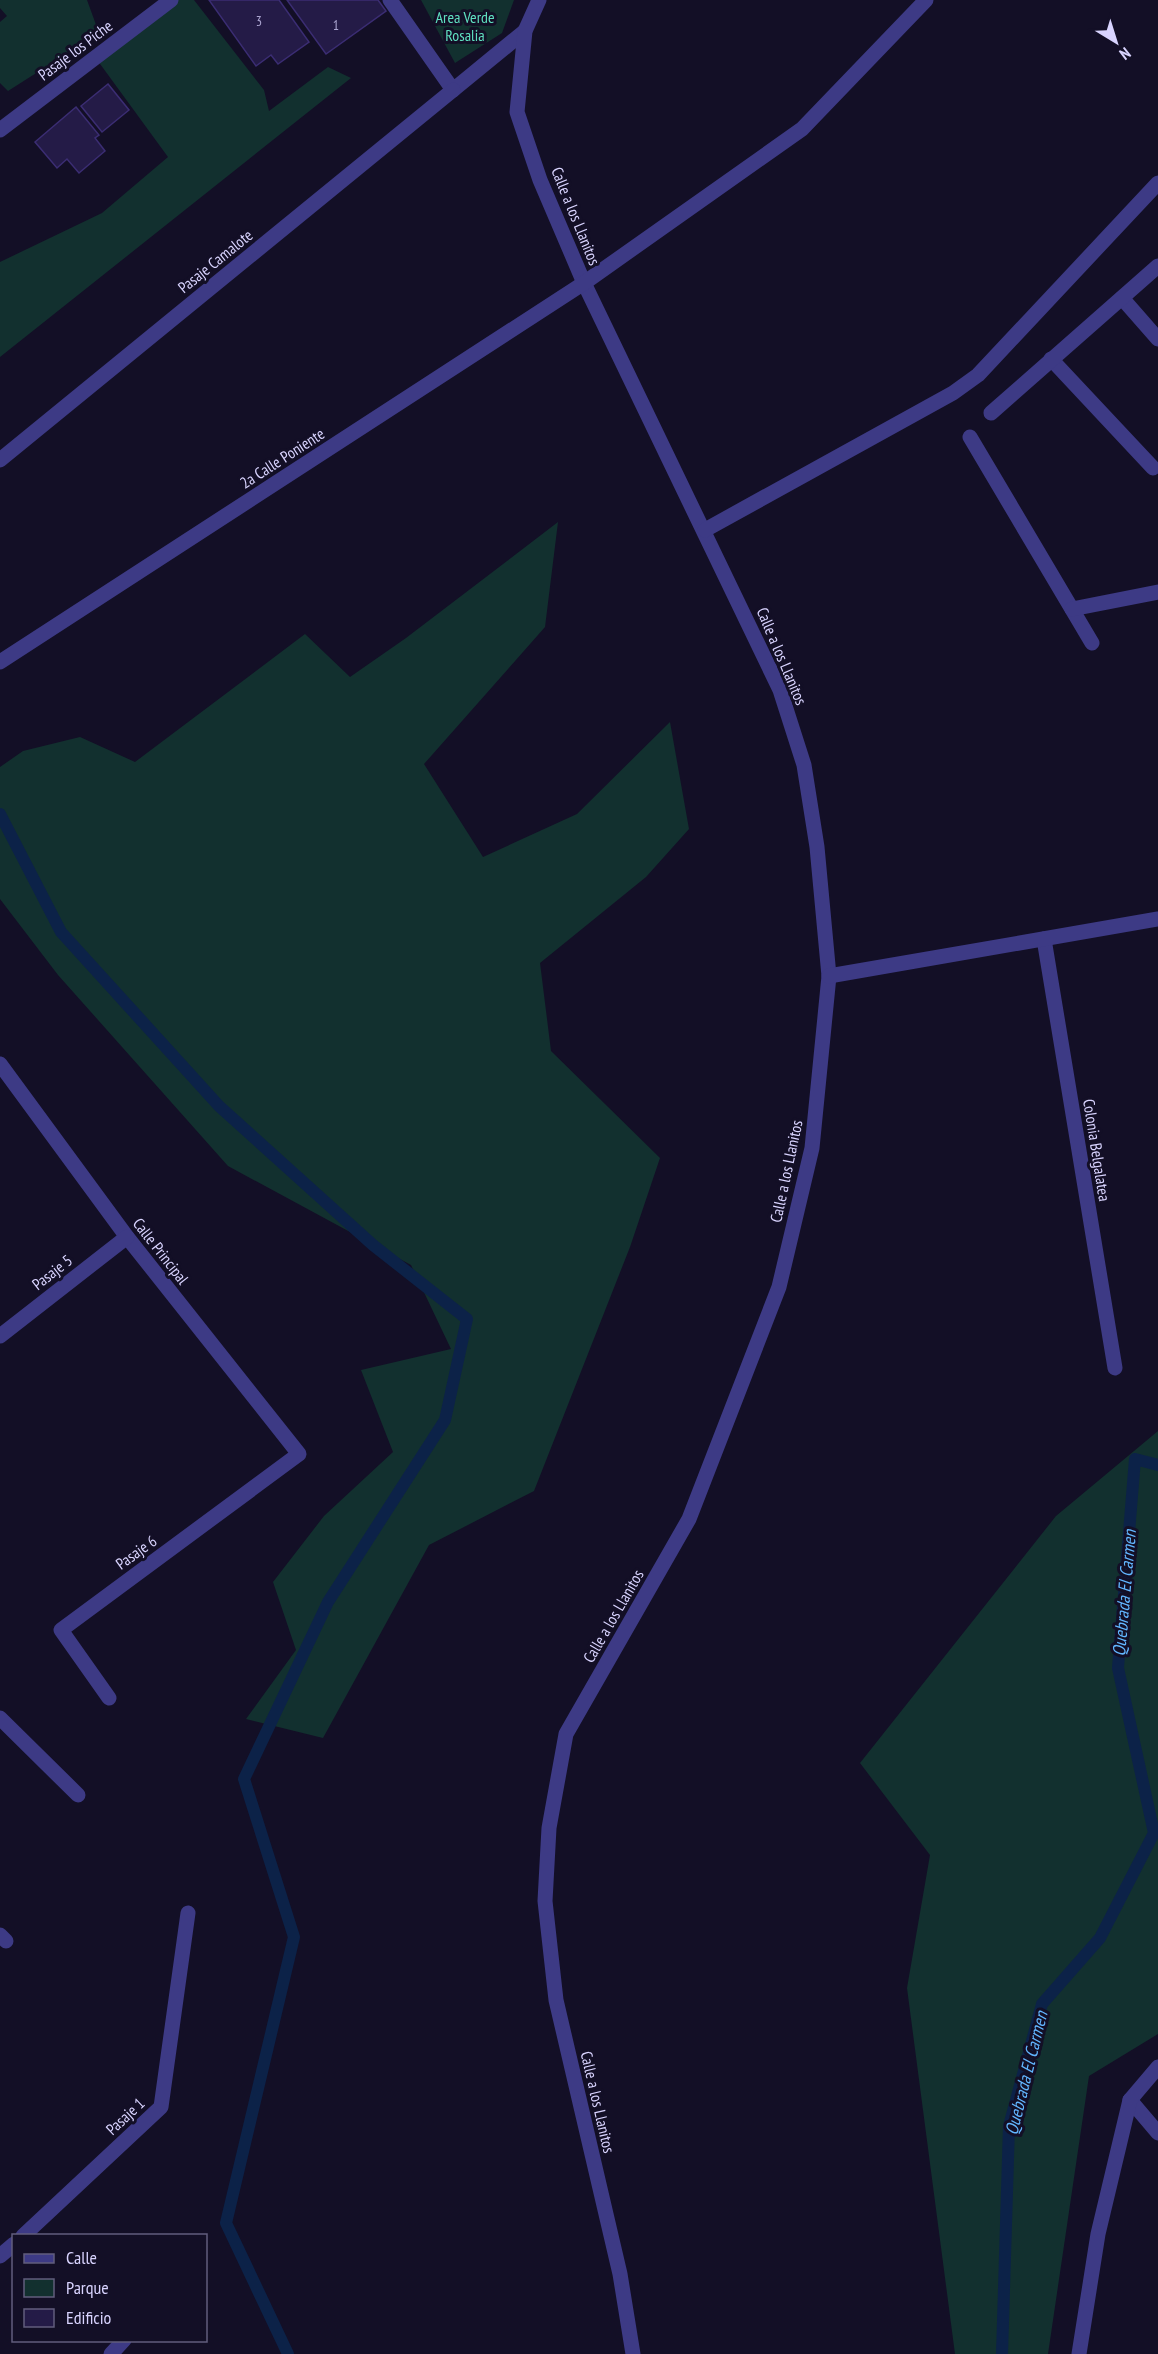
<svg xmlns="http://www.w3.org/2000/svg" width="1158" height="2354" font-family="'PT Sans Narrow',sans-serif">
	<rect width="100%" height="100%" fill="#130f26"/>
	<!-- green -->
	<g fill="#12302f">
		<path d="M0 0H87L99 33 8 91 0 83V22L7 16 0 8Z"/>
		<path d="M171 0H194L264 90 269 111 328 67 351 78 0 357V262L102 213 168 157 95 57Z"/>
		<path d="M421 0H514L502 33 455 63Z"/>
		<path d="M558 522 545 627 424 764 483 857 577 814 670 722 689 829 646 877 540 963 551 1051 660 1158 630 1247 534 1491 429 1545 323 1738 246 1719 296 1650 273 1582 324 1516 393 1452 361 1370 451 1349 411 1265 228 1166 58 975 0 899V767L23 751 80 737 135 762 305 634 350 677 406 638Z"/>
		<path d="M1158 1431V2034L1089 2076 1048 2354H955L907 1988 930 1855 860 1763 1056 1516Z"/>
	</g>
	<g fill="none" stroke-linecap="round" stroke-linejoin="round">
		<!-- stream -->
		<g stroke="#0c2248" stroke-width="12">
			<path d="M0 814 61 932 219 1106 373 1245 467 1319 445 1420 328 1602 244 1779 294 1937 226 2223 288 2354"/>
			<path d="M1002 2354 1009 2126 1042 2004 1100 1938 1154 1833 1118 1668 1135 1459 1158 1465"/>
		</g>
	</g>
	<!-- building -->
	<g fill="#241b47" stroke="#3b2d73" stroke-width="1.5">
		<path d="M209 0H279L309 42 278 64 271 55 256 66Z"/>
		<path d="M287 0H378L386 11 326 54Z"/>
		<path d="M108 84 129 110 102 132 81 106Z"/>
		<path d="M76 107 99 135 95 138 105 151 79 173 67 159 57 168 35 142Z"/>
	</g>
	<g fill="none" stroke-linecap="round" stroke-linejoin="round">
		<!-- pedestrian -->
		<g stroke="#3d3a85" stroke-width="15">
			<path d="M1122 298 1158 339"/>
			<path d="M1051 359 1153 468"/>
			<path d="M991 413 1158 266"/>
			<path d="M970 437 1092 643"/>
			<path d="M1072 609 1158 592"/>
		</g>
		<!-- minor -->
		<g stroke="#3d3a85" stroke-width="15">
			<path d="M390 0 453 90 525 31"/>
			<path d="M539 0 525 31 517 112 540 180 584 283 780 690 804 765 817 847 829 976 812 1148 779 1287 689 1519 566 1734 549 1828 545 1901 556 2000 620 2274 633 2354"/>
			<path d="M0 130 171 0"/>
			<path d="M0 460 453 90"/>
			<path d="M705 530 953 393 978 375 1158 183"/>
			<path d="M0 662 584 283 802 129 926 0"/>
			<path d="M1044 939 1115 1368"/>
			<path d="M829 976 1158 919"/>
			<path d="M0 1064 127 1237 299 1454 61 1630 109 1698"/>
			<path d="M0 1336 127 1237"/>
			<path d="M0 1718 78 1795"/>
			<path d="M0 1935 6 1941"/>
			<path d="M1130 2100 1158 2133"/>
			<path d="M23 2236 161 2107 188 1913"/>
			<path d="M0 2256 14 2244"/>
			<path d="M111 2354 124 2340"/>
			<path d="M1079 2354 1098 2234 1130 2100 1158 2067"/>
		</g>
	</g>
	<g text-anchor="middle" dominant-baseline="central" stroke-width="6" stroke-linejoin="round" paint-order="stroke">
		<!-- number labels -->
		<g font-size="14" fill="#aca6d1">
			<text x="259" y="21">3</text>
			<text x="336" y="25">1</text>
		</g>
		<!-- park labels -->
		<g font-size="16" fill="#5fe0c0" stroke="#130f26">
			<text x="465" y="17">Area Verde<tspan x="465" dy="18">Rosalia</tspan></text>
		</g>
		<!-- street labels -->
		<g font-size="16" fill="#d9d4ff" stroke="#130f26">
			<text transform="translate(75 50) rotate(-37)">Pasaje los Piche</text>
			<text transform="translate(576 216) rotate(68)">Calle a los Llanitos</text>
			<text transform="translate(215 261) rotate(-39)">Pasaje Camalote</text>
			<text transform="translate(282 458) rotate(-33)">2a Calle Poniente</text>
			<text transform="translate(782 656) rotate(67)">Calle a los Llanitos</text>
			<text transform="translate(1097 1150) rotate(81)">Colonia Belgalatea</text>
			<text transform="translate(786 1171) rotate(-78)">Calle a los Llanitos</text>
			<text transform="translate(161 1251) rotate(52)">Calle Principal</text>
			<text transform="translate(52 1272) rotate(-38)">Pasaje 5</text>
			<text transform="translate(136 1552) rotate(-36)">Pasaje 6</text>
			<text transform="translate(613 1616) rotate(-60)">Calle a los Llanitos</text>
			<text transform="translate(598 2102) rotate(77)">Calle a los Llanitos</text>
			<text transform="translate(125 2116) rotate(-43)">Pasaje 1</text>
		</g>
		<!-- water labels -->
		<g font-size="18" font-style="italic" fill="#62b6ff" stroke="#130f26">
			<text transform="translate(1124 1593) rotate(-85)">Quebrada El Carmen</text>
			<text transform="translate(1026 2073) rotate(-76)">Quebrada El Carmen</text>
		</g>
	</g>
	<!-- legend -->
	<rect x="12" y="2234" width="195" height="108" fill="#130f26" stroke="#625e7d" stroke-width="1.5"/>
	<rect x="24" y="2254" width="30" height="9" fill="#3d3a85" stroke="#625e7d" stroke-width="1.5"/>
	<text x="66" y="2264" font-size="18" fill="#d9d4ff">Calle</text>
	<rect x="24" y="2279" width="30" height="18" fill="#12302f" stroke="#625e7d" stroke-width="1.5"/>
	<text x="66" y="2294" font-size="18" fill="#d9d4ff">Parque</text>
	<rect x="24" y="2309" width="30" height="18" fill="#241b47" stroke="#625e7d" stroke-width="1.5"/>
	<text x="66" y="2324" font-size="18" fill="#d9d4ff">Edificio</text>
	<!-- north arrow -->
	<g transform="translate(1116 42) rotate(142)" stroke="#130f26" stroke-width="4.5" paint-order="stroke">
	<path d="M0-4.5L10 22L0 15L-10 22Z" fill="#d9d4ff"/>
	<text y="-9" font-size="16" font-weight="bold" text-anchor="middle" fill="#d9d4ff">N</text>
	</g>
</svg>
